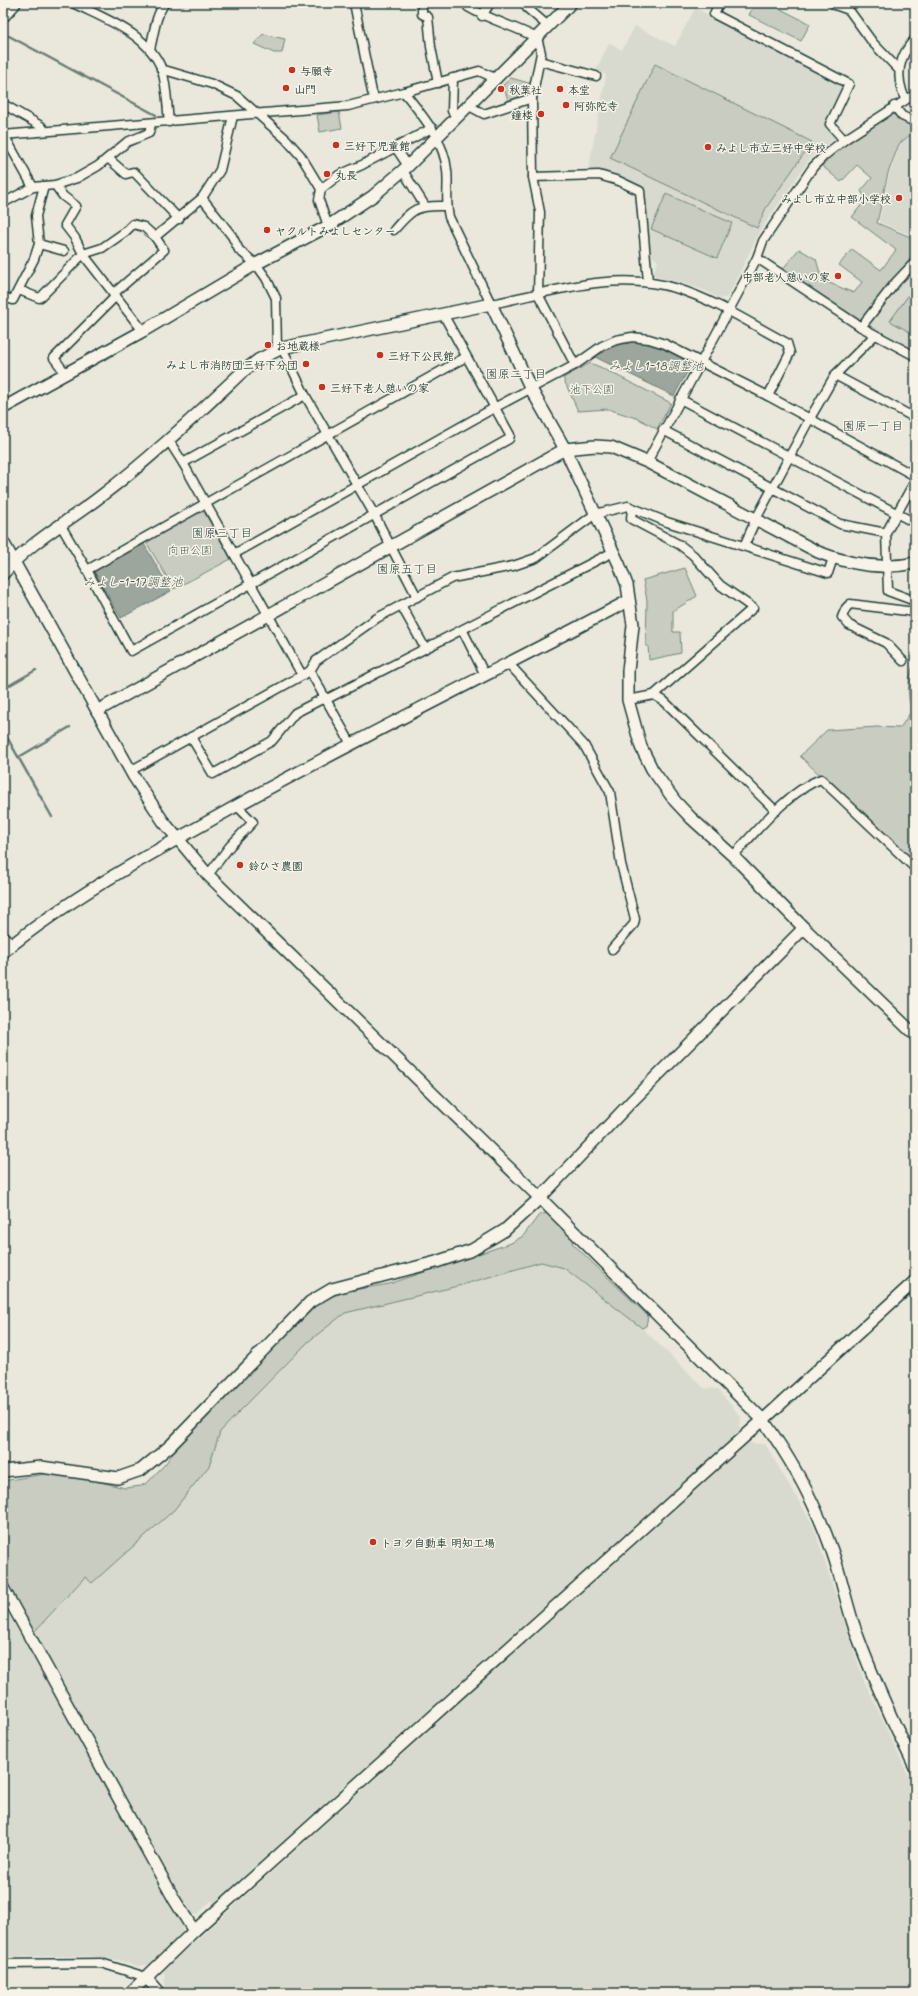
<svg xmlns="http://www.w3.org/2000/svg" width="918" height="1996" font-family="Mali,'Klee One',sans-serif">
	<rect width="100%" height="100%" fill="#eae8dd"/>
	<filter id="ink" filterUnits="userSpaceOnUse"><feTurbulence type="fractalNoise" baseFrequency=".025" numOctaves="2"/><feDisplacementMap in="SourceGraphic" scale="8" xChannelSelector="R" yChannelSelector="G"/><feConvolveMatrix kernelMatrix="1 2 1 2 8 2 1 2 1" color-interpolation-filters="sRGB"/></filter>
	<g filter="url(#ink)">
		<!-- built -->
		<g fill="#d9dacf">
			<path d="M695 8 841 82 843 90 825 124 836 137 811 157 760 231 728 297 720 299 706 291 684 284 652 276 658 261 647 251 644 188 600 173 588 171 606 75 596 70 609 43 622 50 635 26 675 46Z"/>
			<path d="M915 132V237L879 222 889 175 900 144Z"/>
			<path d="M915 267V350L870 328V321L897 286Z"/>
			<path d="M541 1262 564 1268 642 1328 704 1388 717 1389 741 1417 740 1431 214 1903 211 1901 198 1914 191 1915 180 1899 34 1632 85 1577 92 1583 209 1466 220 1432 309 1341 345 1313 458 1286Z"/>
			<path d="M748 1443 765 1444 813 1525 863 1678 915 1790V1993H170L165 1986 164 1969Z"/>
			<path d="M3 1597 162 1891 185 1923 181 1934 148 1965 136 1966 118 1960 89 1956 3 1957Z"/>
		</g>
		<!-- green -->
		<g fill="#c8ccc1" stroke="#74847a">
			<path d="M755 3H769L810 24 801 41 749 15Z"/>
			<path d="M263 34 285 39 282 53H274L254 44Z"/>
			<path d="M655 64 812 142 766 208 757 228 610 158Z"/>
			<path d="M511 78 532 84 528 98 509 103 503 85Z"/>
			<path d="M893 111 900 117 915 126V131L899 144 888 173 877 223 915 239V253L861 321 781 271 799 249 816 259 822 280 854 293 862 282 839 265 852 249 881 270 896 250 852 217 866 199 861 191 872 178 857 165 841 182 821 165 847 141Z"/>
			<path d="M339 112 342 128 320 132 317 115Z"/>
			<path d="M666 194 732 223 717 258 651 229Z"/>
			<path d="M915 286V335L890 321Z"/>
			<path d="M590 363 600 367 671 403 657 429 639 419 608 409 578 411 563 378Z"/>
			<path d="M203 510 231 559 174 589 146 542Z"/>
			<path d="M685 568 697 596 673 611V632H680L681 653 649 660 648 646H646L647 600 643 580Z"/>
			<path d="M915 662V866L800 756 827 730 877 727 900 728 912 710C906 694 908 677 915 662Z"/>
			<path d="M548 1213 574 1241 572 1243 648 1316 646 1326 642 1328 564 1268 541 1262 458 1286 345 1313 309 1341 240 1411 220 1432 209 1466 174 1510 92 1583 85 1577 34 1632 3 1576V1481L51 1473 68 1474 125 1488 141 1486 148 1482 166 1463 178 1445 315 1305 327 1298 347 1291 389 1284 511 1243 523 1236 539 1215Z"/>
		</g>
		<!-- water -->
		<g fill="#9ca69c" stroke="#6a7c72">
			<path d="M632 341C656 343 671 352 692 363L674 396 595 357 613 346Z"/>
			<path d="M144 544 171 591 121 618 94 571Z"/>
		</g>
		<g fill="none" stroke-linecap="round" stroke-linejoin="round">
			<!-- stream -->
			<g stroke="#6a7c72" stroke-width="2.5">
				<path d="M9 36 156 115"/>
				<path d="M3 689 36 670"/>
				<path d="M3 730 52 817"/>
				<path d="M19 757 70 727"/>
			</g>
			<!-- street casing -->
			<g stroke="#1f3d34" stroke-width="11">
				<g id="street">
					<path d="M73 3C105 19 149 34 162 70 167 87 167 105 169 122"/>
					<path d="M354 3 372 92 375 99"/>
					<path d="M422 3V14L428 17 431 47 438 83"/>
					<path d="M467 3 468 7C490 20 514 26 537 38L541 53 532 98 533 177 540 212 538 294 575 365"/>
					<path d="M530 3 527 8 548 26"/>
					<path d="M719 3 714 14 849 84 830 124 844 140"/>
					<path d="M835 5 849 10 873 43 899 70"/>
					<path d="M482 16 490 3"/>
					<path d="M150 49C154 34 155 16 165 3"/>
					<path d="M540 61 596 76"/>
					<path d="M161 69 212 84 237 96 286 139 301 156 321 189 339 175 362 165 432 128"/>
					<path d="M453 78 452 111 457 118"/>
					<path d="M404 92C422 115 444 140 447 170 449 186 445 201 449 217L491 304C551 292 615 270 675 288 715 300 751 324 787 343L790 353 768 396"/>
					<path d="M905 99C895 76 898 57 915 39"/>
					<path d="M3 104 41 126 45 131"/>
					<path d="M469 106 484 114 532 98"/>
					<path d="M894 106 902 116 915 122"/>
					<path d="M3 135 348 106 404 92 479 71 497 79"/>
					<path d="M4 135 33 187"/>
					<path d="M396 148 408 166"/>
					<path d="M109 159 126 174 133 172 136 174 179 219"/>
					<path d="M403 171 425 206"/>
					<path d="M533 177 599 175 619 181 640 191 648 282"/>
					<path d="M55 185 63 196 76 206 65 225 75 238 83 254 143 331"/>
					<path d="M321 189 319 200 328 226"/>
					<path d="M202 198 232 236 239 250 256 264 266 278 276 298 277 350"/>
					<path d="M3 203 33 187 55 185 77 178 98 166 127 142 149 133 151 124"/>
					<path d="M394 230C413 208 417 205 446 206"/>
					<path d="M39 244 64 251"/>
					<path d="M757 258 861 327 915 356"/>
					<path d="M19 290 39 298 42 296 83 254 102 248 125 232 133 224 144 227 155 237"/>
					<path d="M113 294 164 250 155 237 202 198 220 170 233 116"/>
					<path d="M3 297 13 300 34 259 39 244 36 216 44 186"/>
					<path d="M861 327 896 282 915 262"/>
					<path d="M282 348 305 395 374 514 417 597"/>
					<path d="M66 374 54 358 116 296"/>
					<path d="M835 375 875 335"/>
					<path d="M680 399 915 523"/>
					<path d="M663 430 840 524 886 533"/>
					<path d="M169 441 183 463 302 675"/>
					<path d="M647 462 728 312 757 258 763 241 813 167 825 155 844 140 915 94"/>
					<path d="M183 463 305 395"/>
					<path d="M915 481 886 533 888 591 915 601"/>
					<path d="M632 508 631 519 680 545 693 555 720 585 753 608 654 695 664 701 776 811"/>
					<path d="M60 524 87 570 466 357"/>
					<path d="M744 546 756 519 809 420 835 375 915 418"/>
					<path d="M234 554 494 408 575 365 602 346 616 340 632 337 649 339 665 344 768 396 915 476"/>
					<path d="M87 570 131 651 509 439 510 435 443 314"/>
					<path d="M401 605 425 648"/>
					<path d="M463 631 485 675"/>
					<path d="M903 661 886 643 849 625 842 617 846 608 850 604 915 612"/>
					<path d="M509 664 584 745 610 792 621 864 635 919 634 924 612 949"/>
					<path d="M310 671 351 744"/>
					<path d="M325 700 613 552"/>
					<path d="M628 700 654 695"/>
					<path d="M191 737 213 774 272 741 295 713 324 698"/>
					<path d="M130 771 310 671 316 661 377 618 452 578 513 566 536 558 595 514 628 506 667 522 828 573 833 558"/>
					<path d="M733 856C756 831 790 790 821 779L915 868"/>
					<path d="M208 875 230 846 253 822 237 806"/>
					<path d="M3 1964 101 1963 146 1977"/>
				</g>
			</g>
			<!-- secondary casing -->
			<g stroke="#1f3d34" stroke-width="14">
				<g id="secondary">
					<path d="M3 408 143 331 256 264 328 226 373 196 408 166 571 3"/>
					<path d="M3 542 134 777 163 821 208 875 540 1198 763 1420C791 1459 815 1502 831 1548 840 1572 845 1598 853 1623 870 1673 892 1720 915 1767"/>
					<path d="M3 574C30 541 68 522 101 496 150 459 195 416 241 373L258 360 282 348 491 304 531 389 565 449 619 564 627 585 633 625 628 671V700L641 747 652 769 675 801 691 818 733 856 804 928 915 1035"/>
					<path d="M97 711 565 449 595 446 611 447 647 462 818 552C848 564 883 570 915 563"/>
					<path d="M3 937 11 946"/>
					<path d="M3 952C72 896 152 853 229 810 360 737 496 671 628 601"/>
					<path d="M3 1471 41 1467 118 1478 141 1470 170 1446 310 1302 332 1289 436 1262 472 1250 505 1230 540 1198 631 1102 804 928"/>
					<path d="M3 1588 174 1899 194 1931"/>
					<path d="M146 1977 160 1993"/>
					<path d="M130 1993 194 1931 763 1420 915 1281"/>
				</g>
			</g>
			<!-- primary casing -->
			<g stroke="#1f3d34" stroke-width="16">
				<path id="primary" d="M3 15 14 3"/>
			</g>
			<!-- street -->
			<use href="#street" stroke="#f7f3e8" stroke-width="8"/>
			<!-- secondary -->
			<use href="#secondary" stroke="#f7f3e8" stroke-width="11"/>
			<!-- primary -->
			<use href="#primary" stroke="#f7f3e8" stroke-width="13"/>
		</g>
	</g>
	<!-- markers -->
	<g fill="#c8321e" stroke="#f7f3e8" stroke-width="1.5">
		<circle cx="292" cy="70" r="4"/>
		<circle cx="286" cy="88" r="4"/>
		<circle cx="501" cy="89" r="4"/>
		<circle cx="560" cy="89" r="4"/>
		<circle cx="566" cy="105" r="4"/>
		<circle cx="541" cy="114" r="4"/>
		<circle cx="336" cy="145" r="4"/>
		<circle cx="708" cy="147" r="4"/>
		<circle cx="327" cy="174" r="4"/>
		<circle cx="899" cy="198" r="4"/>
		<circle cx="267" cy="230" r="4"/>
		<circle cx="838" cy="276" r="4"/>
		<circle cx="268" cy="345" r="4"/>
		<circle cx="380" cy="355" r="4"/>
		<circle cx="306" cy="364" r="4"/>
		<circle cx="322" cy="387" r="4"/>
		<circle cx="240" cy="865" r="4"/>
		<circle cx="373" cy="1542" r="4"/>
	</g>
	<g text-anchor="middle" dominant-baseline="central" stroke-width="3" stroke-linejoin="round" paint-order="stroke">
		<!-- poi labels -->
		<g font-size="11" font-weight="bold" fill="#1f3d34" stroke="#f7f3e8" text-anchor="start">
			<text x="300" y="70">与願寺</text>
			<text x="294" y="88">山門</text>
			<text x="509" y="89">秋葉社</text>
			<text x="568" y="89">本堂</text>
			<text x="574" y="105">阿弥陀寺</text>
			<text x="533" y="114" text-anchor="end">鐘楼</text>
			<text x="344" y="145">三好下児童館</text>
			<text x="716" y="147">みよし市立三好中学校</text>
			<text x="335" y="174">丸長</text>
			<text x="891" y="198" text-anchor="end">みよし市立中部小学校</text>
			<text x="275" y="230">ヤクルトみよしセンター</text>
			<text x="830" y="276" text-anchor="end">中部老人憩いの家</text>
			<text x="276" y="345">お地蔵様</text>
			<text x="388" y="355">三好下公民館</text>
			<text x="298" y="364" text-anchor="end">みよし市消防団三好下分団</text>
			<text x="330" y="387">三好下老人憩いの家</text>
			<text x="248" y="865">鈴ひさ農園</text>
			<text x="381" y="1542">トヨタ自動車 明知工場</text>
		</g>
		<!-- park labels -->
		<g font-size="11" fill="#415a50" stroke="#f7f3e8">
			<text x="592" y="388">池下公園</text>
			<text x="190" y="549">向田公園</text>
		</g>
		<!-- water labels -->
		<g font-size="12" font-style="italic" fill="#445c53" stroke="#f7f3e8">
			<text x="656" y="365">みよし1-18調整池</text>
			<text x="133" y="581">みよし-1-17調整池</text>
		</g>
		<!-- neighbourhood labels -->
		<g font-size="12" fill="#1f3d34" stroke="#f7f3e8">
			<text x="516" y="373">園原二丁目</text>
			<text x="873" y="425">園原一丁目</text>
			<text x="222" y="532">園原三丁目</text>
			<text x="407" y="568">園原五丁目</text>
		</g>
	</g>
	<!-- margin -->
	<rect width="918" height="1996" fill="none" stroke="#f7f3e8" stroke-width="16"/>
	<rect x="8" y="8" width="902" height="1980" fill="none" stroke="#1f3d34" stroke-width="1.5" filter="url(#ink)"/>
</svg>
